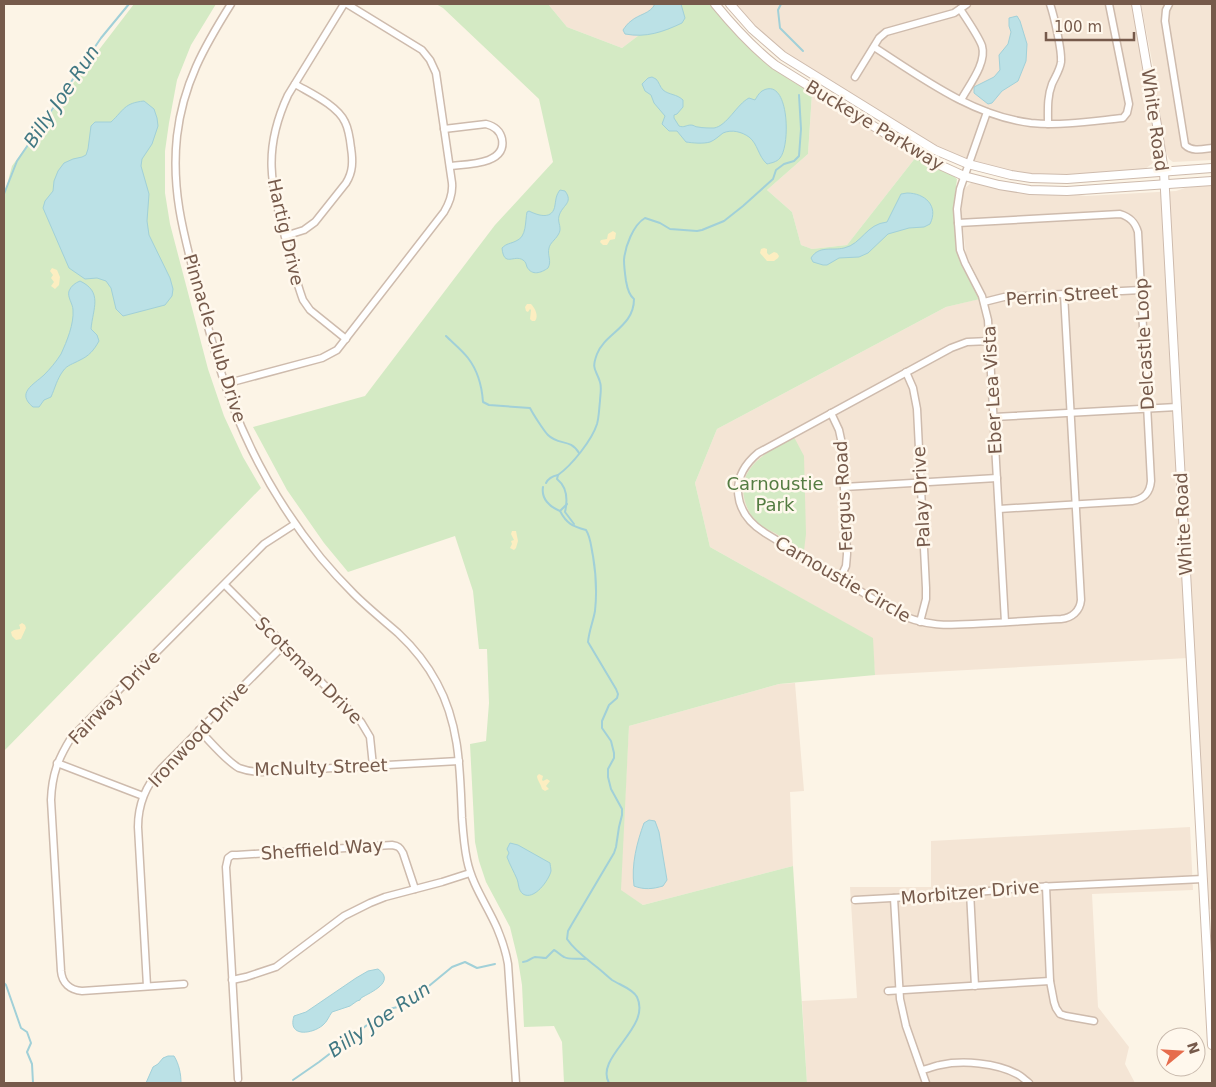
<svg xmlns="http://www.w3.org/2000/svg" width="1216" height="1087" font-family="'DejaVu Sans',sans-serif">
	<rect width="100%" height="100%" fill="#fcf4e6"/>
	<!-- residential -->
	<g fill="#f4e5d5">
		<path d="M548 4H680L622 48 567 27Z"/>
		<path d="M730 4H1133L1147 82 1156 154 1153 163 1145 169 1060 175 1024 174 979 164 932 144 810 69 770 41Z"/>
		<path d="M1141 4H1212V160L1173 162 1169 159 1166 152 1163 140 1153 66Z"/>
		<path d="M812 93 916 157 847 245 812 249 801 245 792 212 767 190 808 154Z"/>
		<path d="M972 182 986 186 1029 193 1072 194 1086 196 1176 191 1185 188 1212 184V909L1208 910 1176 298 1166 299 1188 658 875 675 872 638 710 547 695 483 717 429 946 307 987 297 966 254 961 213 964 189Z"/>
		<path d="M795 683 804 791 790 792 793 866 643 905 620 890 629 726 779 684Z"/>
		<path d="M1190 827 1193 890 1092 894 1098 1007 1129 1047 1125 1064 1135 1083H807L802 1001 857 998 850 887H931V841Z"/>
	</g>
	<!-- green -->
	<g fill="#d4eac4">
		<path d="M134 4H216L191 45 177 80 169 123 165 151V193L170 224 208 369 224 416 243 457 261 488 4 751V196L12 166 59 102Z"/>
		<path d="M436 4H548L567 27 622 48 680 4H711C731 30 752 52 779 72 789 80 801 86 812 93L808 154 767 190 792 212 801 245 812 249 847 245 916 157 951 174 957 179 954 203 959 256 972 281 980 299 946 307 717 429 695 483 710 547 873 638 875 675 779 684 629 726 621 890 643 905 793 866 807 1083H564L562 1042 554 1026 524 1027 522 985 518 960 510 927 486 882 479 861 475 842 470 744 486 741 489 703 487 649H479L473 591 455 536 348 572 324 543 287 490 253 427 365 396 495 225 553 162 539 99 443 8Z"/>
		<path d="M794 437 804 456 806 534 804 551C794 545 784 539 775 533 769 530 763 527 758 523 750 515 746 507 744 497 738 465 771 450 794 437Z"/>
	</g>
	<!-- sand -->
	<g fill="#fceec1">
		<path d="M613 231 616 233 615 239 610 240 607 245H603L600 242 601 240 607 239 608 234Z"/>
		<path d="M764 248 767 249V253L769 255 774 252 777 253 779 256 778 258 774 261H767L760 253 761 249Z"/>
		<path d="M52 268 57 270 60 277 59 285 55 289 51 286 54 282 51 278 53 275 50 271Z"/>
		<path d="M527 304H531C535 308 539 316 535 321H532L530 319 531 310 530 309 528 312 526 311 525 307Z"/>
		<path d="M512 531H516L518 541 516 548 514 550 510 548 512 544 511 541 514 540 511 534Z"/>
		<path d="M22 623 25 625 26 628 21 639 16 640 12 636 11 632 14 630 20 629V627L19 625Z"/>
		<path d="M539 774 543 776 542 780 543 781 547 779 550 781 546 786 549 789 545 791 542 789C541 784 537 780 537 776Z"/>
	</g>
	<!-- water -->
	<g fill="#bbe1e6" stroke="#a1d0d8">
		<path d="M655 4H681L685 18 682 23C663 32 646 38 625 34L623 30C625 27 628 23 631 21 639 14 650 14 655 4Z"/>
		<path d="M1017 16 1020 21 1027 44 1026 61 1018 81 1002 91 992 103 988 104 974 93V87L994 77 1000 70 999 55 1008 44 1011 32 1009 26V18Z"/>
		<path d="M652 77 656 79C659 82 660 87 663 90 669 95 677 94 683 100V107L677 114 674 115V118L679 126C684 128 686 125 691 125 694 125 695 127 698 127 703 128 709 128 714 128 727 126 737 104 749 98L755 100C757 97 758 94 762 91 789 75 791 145 780 158 777 162 771 163 767 164 758 156 758 144 749 137 742 132 732 129 723 133 719 136 715 140 710 142 703 144 693 143 686 142L677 131H669L662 124 665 116 654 103 651 95 645 91 642 84 648 78Z"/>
		<path d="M144 101 154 109 157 118 158 126 152 144 142 159 141 166 149 194 147 221 149 235 170 278 173 289 172 296 165 305 123 316 116 309 111 288 106 281 97 278 85 279 69 268 43 208 45 201 53 191 54 181 58 171 64 163 73 159 82 157 86 155 88 149 91 126 95 122H111C124 110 124 103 144 101Z"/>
		<path d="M560 190 565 191C574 203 562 205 559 216 557 223 563 228 558 235 555 240 550 243 549 248 547 255 552 261 548 268 541 273 532 276 527 267 526 264 526 262 523 260 514 254 504 268 502 248 507 243 510 244 516 241 527 237 525 221 527 212L529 211C539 216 553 220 555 205 556 199 556 195 560 190Z"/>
		<path d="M907 193C925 193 939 206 930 224L924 227 909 228 888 234 868 253 859 257 839 258 827 265H823L813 262 811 258C819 245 832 251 844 248 862 244 866 224 887 222L901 194Z"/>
		<path d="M80 281C103 292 93 308 91 329L97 335 99 341C94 350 89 356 80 360 73 364 67 365 63 371 57 379 55 388 51 397L44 400 39 407H33C16 393 33 385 44 375 50 369 56 362 61 354 67 341 74 324 73 310 73 304 67 297 69 291 71 286 75 283 80 281Z"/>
		<path d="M649 820 655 821 659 832 667 880 663 886C653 889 644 890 634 886 631 865 637 842 644 823Z"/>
		<path d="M510 843 518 845 550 863C550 864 551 869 551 871 549 880 534 901 523 894 518 890 519 884 517 879 514 872 510 865 507 857L509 853 507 849Z"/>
		<path d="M378 969C396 982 371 992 361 998L360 1000 357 1001 350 1006 332 1012C329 1016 327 1022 323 1025 313 1034 287 1038 294 1016L306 1012 356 978 368 971Z"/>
		<path d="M168 1056H174C179 1064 181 1074 181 1083H146L153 1067 158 1064 163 1058Z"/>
	</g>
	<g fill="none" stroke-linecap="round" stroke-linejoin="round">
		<!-- stream -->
		<g stroke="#a1d0d8" stroke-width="2">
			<path d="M781 4 778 10 780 28 803 51"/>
			<path d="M4 194 17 161 101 38 129 4"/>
			<path d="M446 336C453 343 462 350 468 358 478 371 482 387 483 402L489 405 530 408C533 414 544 431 548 435 559 446 570 438 579 453"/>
			<path d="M546 483C548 479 553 476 558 475"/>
			<path d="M543 487C541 499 550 507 560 511"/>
			<path d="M567 504 560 511C567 524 572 526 586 530 591 538 591 547 593 556 596 574 597 593 595 611 593 622 589 631 588 642L616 689 618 694 617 698 609 705 602 721V728L611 741 614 753V758L608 769V777L611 789 622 809V815L619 827 616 847 614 853 572 924 568 931 567 939C575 951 587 959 598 968 603 972 607 976 612 980 620 985 633 989 637 997 652 1028 594 1057 609 1083"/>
			<path d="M574 524 565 512C568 499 567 487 557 479L558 475C572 465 592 440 597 424 599 417 599 409 600 401 600 396 602 388 600 382 596 369 591 370 597 354 605 333 634 327 634 299 629 295 627 287 626 281 625 274 624 267 624 260 625 247 633 225 645 218L660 223 670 229 697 231 702 230 724 221 743 206 773 179 776 170 784 164 794 161 799 156 801 129 799 95"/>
			<path d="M4 954V957"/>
			<path d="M523 962C529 962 530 958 535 957 539 957 542 958 546 958L554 950C558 952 560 955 564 957 569 960 579 958 585 959"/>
			<path d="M4 983 6 985 21 1028 27 1032 31 1043 27 1052 32 1064 33 1083"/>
			<path d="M293 1080 319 1062 380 1015 388 1017 389 1009 402 1006 409 995H418L452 967 465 962 477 968 495 964"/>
		</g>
		<!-- minor casing -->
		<g stroke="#cebbad" stroke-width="9">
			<g id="minor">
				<path d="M231 4C204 47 183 84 177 136 171 191 184 236 198 289 208 326 217 365 231 401 252 458 283 511 321 558 331 570 342 582 354 594 367 607 383 620 398 633 413 647 427 664 437 683 460 725 460 771 462 818 463 832 464 846 467 860 472 885 487 905 497 928 502 940 506 952 508 964L516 1083"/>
				<path d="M344 4 288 95C262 151 271 184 286 241 291 260 296 281 303 300L310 310 346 339"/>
				<path d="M1169 4 1166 10 1165 21 1185 145C1192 152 1203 149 1212 148"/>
				<path d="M960 9C966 18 979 37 982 46 987 63 969 85 961 100"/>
				<path d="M874 47C922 78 973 116 1031 123 1062 126 1093 121 1123 118L1127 113 1129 104 1109 4"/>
				<path d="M855 77 879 38 886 32 954 13 967 4"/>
				<path d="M987 112 960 189 957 209 960 250 965 263 982 296 988 320 1005 622"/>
				<path d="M1048 124C1048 110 1047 97 1052 84 1055 77 1060 70 1061 62 1062 50 1054 16 1050 4"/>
				<path d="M444 129 486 124C494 126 500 130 502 139 507 165 466 164 450 166"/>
				<path d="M958 223 1120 214C1130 217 1135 222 1138 232L1151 481C1150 493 1144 499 1132 501L999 509"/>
				<path d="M285 236 304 230 315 222 346 183C353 172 353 161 351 148 350 139 349 130 345 122 337 105 310 93 295 84"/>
				<path d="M984 302 1004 297 1141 290"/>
				<path d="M990 341 967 342 951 348 758 453C728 478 733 513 765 533L893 611C926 629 956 625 991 623 1014 622 1038 620 1061 619 1072 618 1080 611 1081 600L1064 294"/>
				<path d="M906 372 913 388 917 409 926 588V599L920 622"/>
				<path d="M225 384 322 358 337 350 444 212C450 202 453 194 452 183L436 73 430 60 422 50 347 4"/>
				<path d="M831 413 839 430 842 444 847 554 846 566 840 579"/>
				<path d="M994 417 1177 407"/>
				<path d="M844 487 997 478"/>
				<path d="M225 585 361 722 370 737 373 766"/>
				<path d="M199 730C210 741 226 761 239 768 247 771 254 772 262 772L459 761"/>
				<path d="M57 763 143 796"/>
				<path d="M1046 886 1050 981 1054 1002 1056 1008 1060 1014 1066 1016 1094 1021"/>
				<path d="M970 892 975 986"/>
				<path d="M894 898 900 999 906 1026 926 1083"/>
				<path d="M855 900 928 896 1036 887 1203 879"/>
				<path d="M232 980 246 977 276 967 344 916 370 903 385 897 442 882 470 873"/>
				<path d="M184 984 82 991C70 990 62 983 61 971L51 800C52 774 58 759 71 738L264 544 295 524"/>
				<path d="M147 986 138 827C138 804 146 785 161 769L284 645"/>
				<path d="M888 991 1050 981"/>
				<path d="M922 1070C928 1069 934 1066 940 1065 963 1060 996 1063 1017 1074 1021 1076 1025 1080 1029 1083"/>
				<path d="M238 1079 226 867 228 858 232 855H237L392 845C398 846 400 847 403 853L415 889"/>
			</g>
		</g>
		<!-- tertiary casing -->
		<g stroke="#cebbad" stroke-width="10">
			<g id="tertiary">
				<path d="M715 4C733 26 752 47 775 65L920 155 931 161 964 176 999 185 1030 190 1067 191 1212 181"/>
				<path d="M730 4 752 29 783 56 917 139 935 150 968 164 1011 175 1031 178 1067 179 1212 168"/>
				<path d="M1136 4 1157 125 1164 172 1212 1045"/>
			</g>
		</g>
		<!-- minor -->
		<use href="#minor" stroke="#fff" stroke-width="6"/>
		<!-- tertiary -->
		<use href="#tertiary" stroke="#fff" stroke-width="8"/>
	</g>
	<g text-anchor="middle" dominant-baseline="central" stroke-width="5" stroke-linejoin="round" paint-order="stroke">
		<!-- street labels -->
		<g font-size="18" fill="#765a4b" stroke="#fff8ed">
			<text transform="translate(1155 120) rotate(82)">White Road</text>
			<text transform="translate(875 125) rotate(31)">Buckeye Parkway</text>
			<text transform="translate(286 232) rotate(77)">Hartig Drive</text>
			<text transform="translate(1062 295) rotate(-4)">Perrin Street</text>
			<text transform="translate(215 338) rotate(73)">Pinnacle Club Drive</text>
			<text transform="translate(1144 344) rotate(-93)">Delcastle Loop</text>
			<text transform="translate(992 390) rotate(-93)">Eber Lea Vista</text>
			<text transform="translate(843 496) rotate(-93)">Fergus Road</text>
			<text transform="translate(921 497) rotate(-93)">Palay Drive</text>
			<text transform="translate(1183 524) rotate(-93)">White Road</text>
			<text transform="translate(843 579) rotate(30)">Carnoustie Circle</text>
			<text transform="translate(309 670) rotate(45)">Scotsman Drive</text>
			<text transform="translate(114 697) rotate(-46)">Fairway Drive</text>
			<text transform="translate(198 734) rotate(-47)">Ironwood Drive</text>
			<text transform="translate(321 767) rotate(-2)">McNulty Street</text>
			<text transform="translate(322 849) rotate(-4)">Sheffield Way</text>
			<text transform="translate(970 892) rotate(-5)">Morbitzer Drive</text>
		</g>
		<!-- park labels -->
		<g font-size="18" fill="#547c42" stroke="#fff8ed">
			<text x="775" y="483">Carnoustie<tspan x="775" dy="21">Park</tspan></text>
		</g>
		<!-- water labels -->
		<g font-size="19" font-style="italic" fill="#417883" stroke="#fff8ed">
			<text transform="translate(61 96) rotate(-56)">Billy Joe Run</text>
			<text transform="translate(379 1019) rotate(-34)">Billy Joe Run</text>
		</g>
	</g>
	<!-- border -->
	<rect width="1216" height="1087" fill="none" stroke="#765a4b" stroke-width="10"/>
	<!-- north arrow -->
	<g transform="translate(1181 1052) rotate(72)"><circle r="24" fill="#fff8ed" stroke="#c8b9ac"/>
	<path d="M0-4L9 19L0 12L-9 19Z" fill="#e66c4c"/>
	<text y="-8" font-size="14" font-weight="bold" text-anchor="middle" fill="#765a4b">N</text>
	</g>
	<!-- scale -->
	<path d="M1046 32v8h88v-8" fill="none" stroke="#765a4b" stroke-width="2.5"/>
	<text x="1054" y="32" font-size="15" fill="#765a4b" stroke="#fff8ed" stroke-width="4" paint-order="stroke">100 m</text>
</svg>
